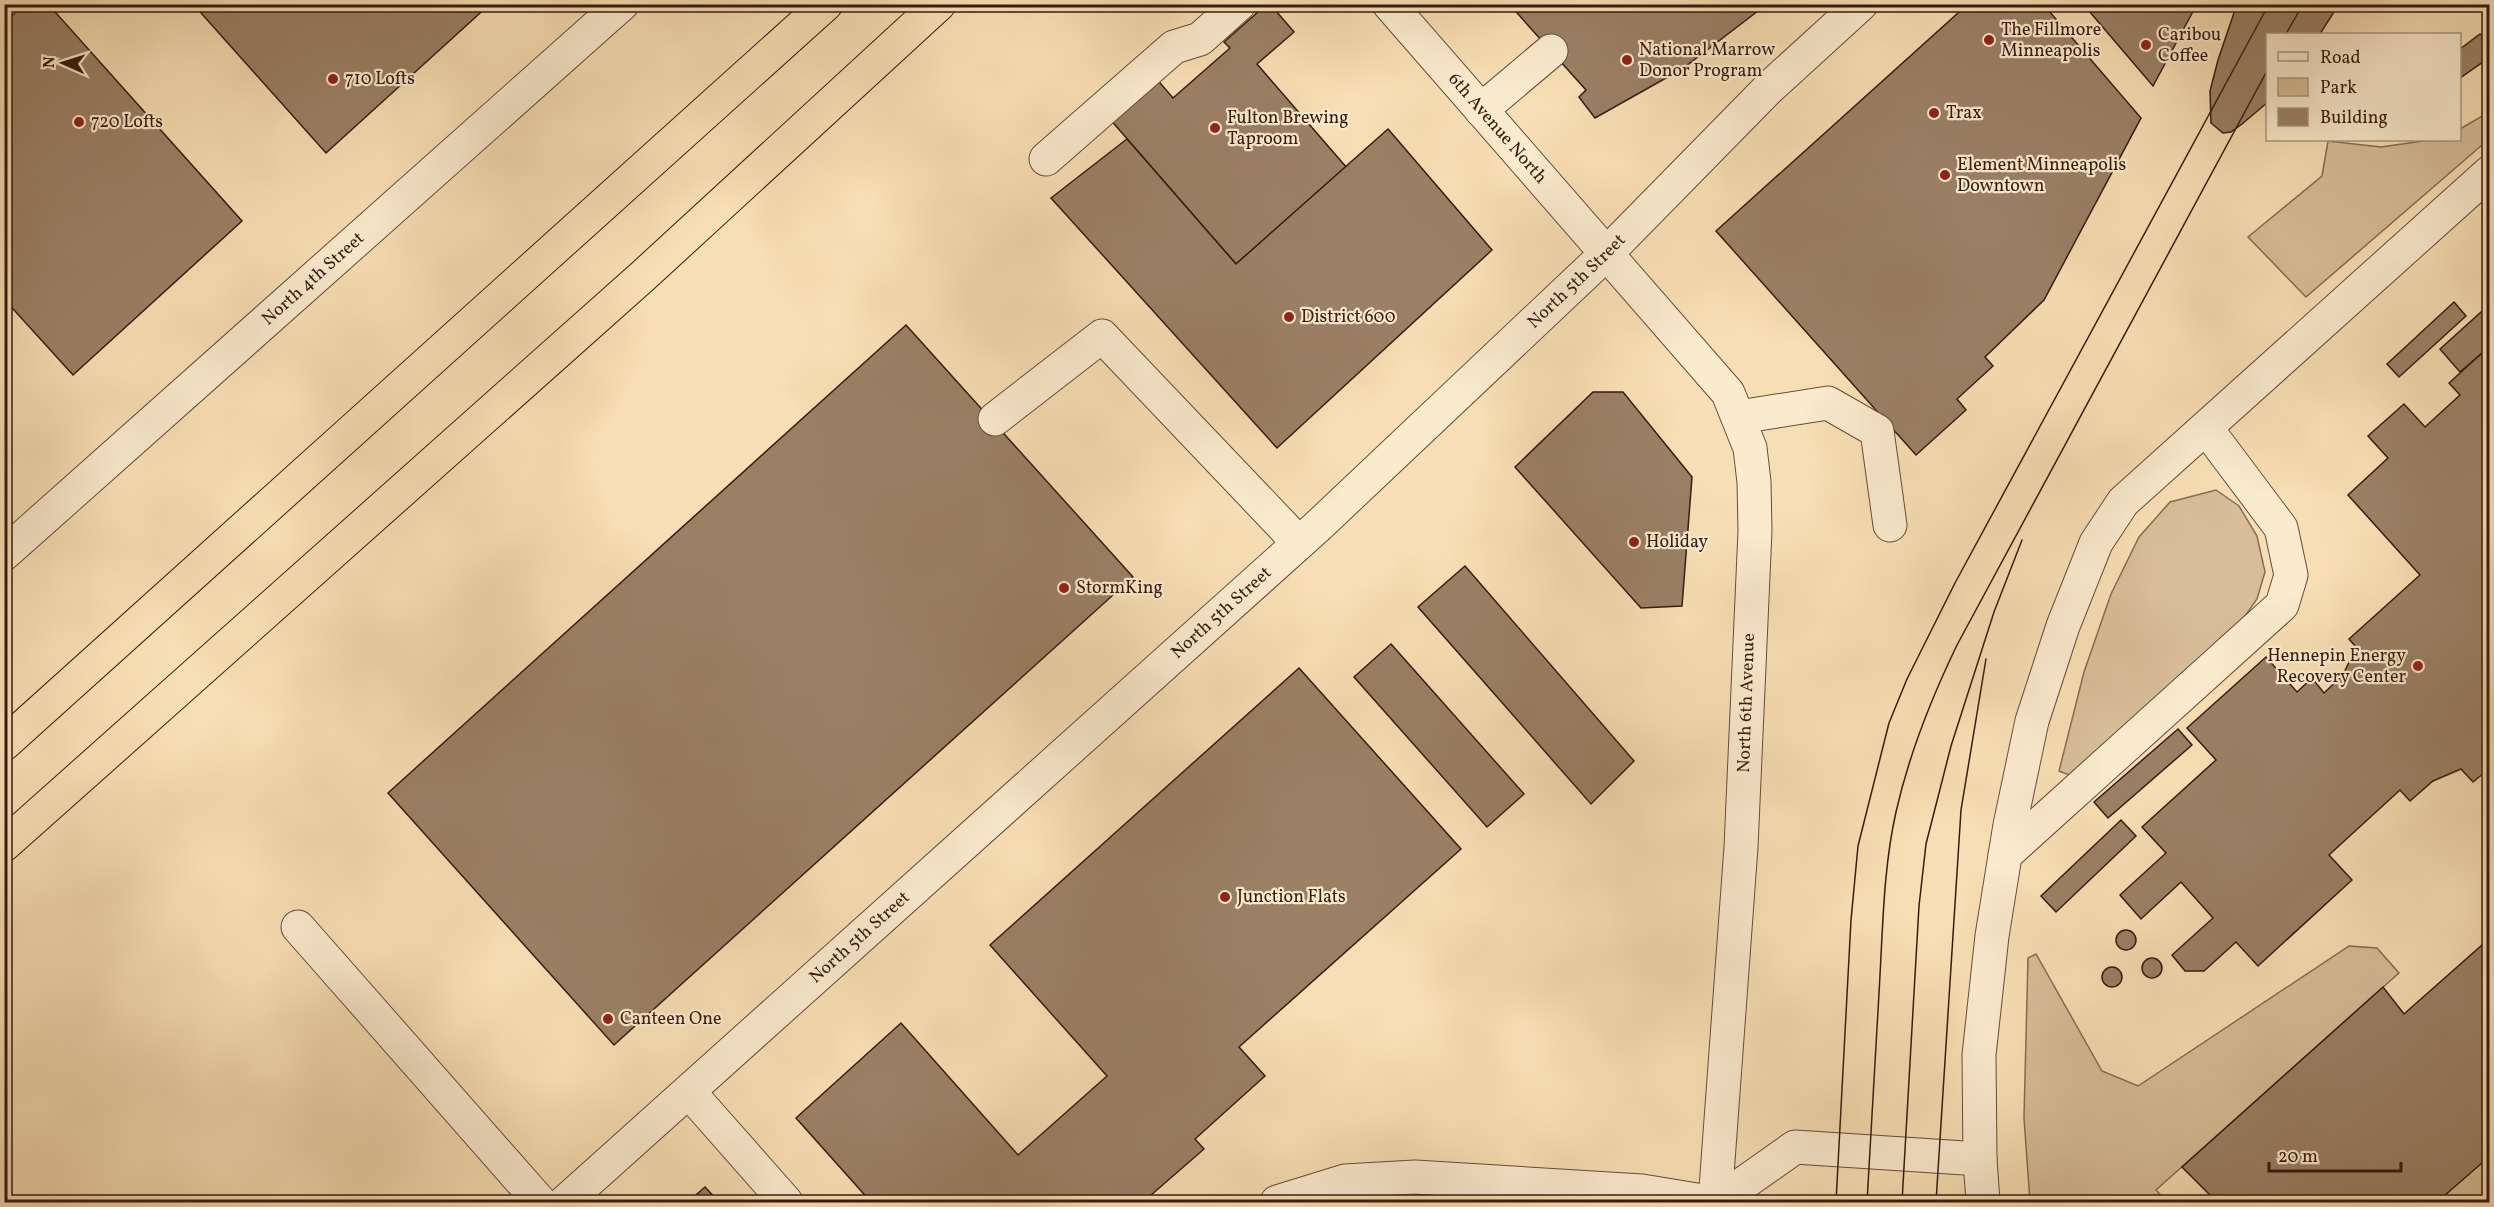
<svg xmlns="http://www.w3.org/2000/svg" width="2494" height="1207" font-family="Vollkorn,serif">
	<rect width="100%" height="100%" fill="#f8deb4"/>
	<filter id="stains"><feTurbulence type="fractalNoise" baseFrequency=".00333" numOctaves="4"/><feColorMatrix values="0 0 0 0 .2 0 0 0 0 .09 0 0 0 0 .02 0 0 0 .5 -.17"/></filter>
	<radialGradient id="worn" r=".72"><stop offset=".6" stop-color="#630" stop-opacity="0"/><stop offset="1" stop-color="#630" stop-opacity=".3"/></radialGradient>
	<!-- green -->
	<g fill="#d7bd98" stroke="#866c54" stroke-width="1.5">
		<path d="M2489 112V139L2306 297 2248 237 2322 176 2328 141 2381 147 2430 140H2460V129Z"/>
		<path d="M2216 490 2239 506 2257 536 2265 572 2257 599 2240 623 2069 775 2059 771 2084 672 2111 594 2139 537 2170 502Z"/>
		<path d="M2349 946 2377 948 2399 973 2156 1190 2167 1202H2030L2024 1118 2028 958 2036 954 2102 1071 2138 1086Z"/>
		<path d="M2489 1156V1202H2437Z"/>
	</g>
	<!-- building -->
	<g fill="#9b8066" stroke="#361b11" stroke-width="1.5">
		<path d="M25 4H48L242 221 73 375 4 299V23Z"/>
		<path d="M193 4H490L326 153Z"/>
		<path d="M1267 4H1270L1294 32 1257 64 1347 168 1236 264 1109 118 1155 77 1173 98 1230 48 1224 42Z"/>
		<path d="M1509 4H1767L1682 69 1595 118 1579 97 1586 90Z"/>
		<path d="M1968 4H2043L2141 118 2044 300 1985 357 1993 366 1957 399 1966 410 1916 455 1716 231Z"/>
		<path d="M2083 4H2197L2153 86Z"/>
		<path d="M2237 4H2339L2320 34H2268V102L2242 124 2231 132 2223 133 2211 123 2210 91 2218 60Z"/>
		<path d="M2480 34 2490 43V57L2460 78V49Z"/>
		<path d="M1388 129 1492 250 1277 448 1051 198 1127 139 1236 264Z"/>
		<path d="M2454 302 2466 316 2399 377 2387 364Z"/>
		<path d="M2490 304V346L2460 372 2440 349Z"/>
		<path d="M906 325 1133 577 614 1045 388 793Z"/>
		<path d="M2490 346V768L2473 782 2461 769 2433 781 2410 801 2400 790 2329 855 2352 880 2258 966 2236 942 2204 971H2185L2172 955 2213 918 2181 882 2141 919 2120 895 2166 853 2142 827 2216 760 2187 728 2266 657 2297 692 2312 678 2324 693 2343 675 2356 647 2349 639 2420 575 2348 495 2388 458 2368 436 2404 404 2425 427 2460 395 2449 383Z"/>
		<path d="M1593 392H1623L1692 477 1682 606 1641 608 1515 467Z"/>
		<path d="M1465 566 1634 761 1591 804 1418 607Z"/>
		<path d="M1391 644 1524 794 1487 827 1354 677Z"/>
		<path d="M1299 668 1461 849 1239 1047 1265 1076 1195 1139 1204 1149 1143 1202H871L796 1118 901 1023 1018 1155 1107 1076 990 945Z"/>
		<path d="M2178 729 2192 745 2108 818 2094 802Z"/>
		<path d="M2121 820 2136 836 2056 912 2041 896Z"/>
		<circle cx="2126" cy="940" r="10"/>
		<path d="M2490 938V1095L2486 1099 2490 1103V1156L2437 1202H2217L2182 1167 2383 987 2404 1014Z"/>
		<circle cx="2152" cy="968" r="10"/>
		<circle cx="2112" cy="977" r="10"/>
		<path d="M705 1187 719 1202H688Z"/>
	</g>
	<g fill="none" stroke-linecap="round" stroke-linejoin="round">
		<!-- minor casing -->
		<g stroke="#664c3a" stroke-width="35">
			<g id="minor">
				<path id="s1" d="M1389 4 1728 393 1750 448 1754 482 1755 531 1741 847 1715 1202"/>
				<path d="M1481 110 1551 51"/>
				<path d="M1046 159 1174 47 1200 39 1239 4"/>
				<path d="M1739 417 1828 403 1877 431 1890 525"/>
				<path d="M995 419 1102 336 1299 543"/>
				<path id="s2" d="M4 554 622 4"/>
				<path d="M2005 855 2282 605 2291 575 2281 528 2206 428"/>
				<path d="M298 927 540 1202"/>
				<path d="M689 1092 786 1202"/>
				<path id="s3" d="M565 1202 1317 527 1606 254 1769 88 1861 4"/>
				<path d="M1277 1202 1345 1181 1415 1177 1642 1191 1709 1202"/>
				<path d="M1717 1202 1795 1147 1980 1159"/>
				<path d="M1983 1202 1980 1159 1979 1055 1992 936 2010 825 2032 721 2063 626 2096 543 2123 502 2490 172"/>
			</g>
		</g>
		<!-- highway casing -->
		<g stroke="#361b11" stroke-width="35">
			<g id="highway">
				<path d="M4 744 826 4"/>
				<path d="M4 845 643 276 939 4"/>
			</g>
		</g>
		<!-- minor -->
		<use href="#minor" stroke="#faeace" stroke-width="33"/>
		<!-- highway -->
		<use href="#highway" stroke="#f8deb4" stroke-width="33"/>
		<!-- tram -->
		<g stroke="#361b11" stroke-width="1.5">
			<path d="M2286 34 2303 4"/>
			<path d="M1836 1202 1851 920 1858 846 1889 723 1907 679 1955 583 2269 4"/>
			<path d="M1867 1202C1871 1127 1876 1051 1880 975 1883 921 1884 865 1896 812 1909 754 1931 699 1957 645L2268 69"/>
			<path d="M1902 1202 1919 906 1926 844 1951 746 1994 612 2022 540"/>
			<path d="M1936 1202 1961 810 1986 659"/>
		</g>
	</g>
	<!-- markers -->
	<g fill="#8f2418" stroke="#faeace" stroke-width="2">
		<circle cx="1989" cy="40" r="6"/>
		<circle cx="2146" cy="45" r="6"/>
		<circle cx="1627" cy="60" r="6"/>
		<circle cx="333" cy="79" r="6"/>
		<circle cx="1934" cy="113" r="6"/>
		<circle cx="79" cy="122" r="6"/>
		<circle cx="1215" cy="128" r="6"/>
		<circle cx="1945" cy="175" r="6"/>
		<circle cx="1289" cy="317" r="6"/>
		<circle cx="1634" cy="542" r="6"/>
		<circle cx="1064" cy="588" r="6"/>
		<circle cx="2418" cy="666" r="6"/>
		<circle cx="1225" cy="897" r="6"/>
		<circle cx="608" cy="1019" r="6"/>
	</g>
	<g text-anchor="middle" dominant-baseline="central" stroke-width="4.5" stroke-linejoin="round" paint-order="stroke">
		<!-- poi labels -->
		<g font-size="18" fill="#361b11" stroke="#faeace" text-anchor="start">
			<text x="2001" y="30">The Fillmore<tspan x="2001" dy="21">Minneapolis</tspan></text>
			<text x="2158" y="35">Caribou<tspan x="2158" dy="21">Coffee</tspan></text>
			<text x="1639" y="50">National Marrow<tspan x="1639" dy="21">Donor Program</tspan></text>
			<text x="345" y="79">710 Lofts</text>
			<text x="1946" y="113">Trax</text>
			<text x="1227" y="118">Fulton Brewing<tspan x="1227" dy="21">Taproom</tspan></text>
			<text x="91" y="122">720 Lofts</text>
			<text x="1957" y="165">Element Minneapolis<tspan x="1957" dy="21">Downtown</tspan></text>
			<text x="1301" y="317">District 600</text>
			<text x="1646" y="542">Holiday</text>
			<text x="1076" y="588">StormKing</text>
			<text x="2406" y="656" text-anchor="end">Hennepin Energy<tspan x="2406" dy="21">Recovery Center</tspan></text>
			<text x="1237" y="897">Junction Flats</text>
			<text x="620" y="1019">Canteen One</text>
		</g>
		<!-- street labels -->
		<g font-size="18" fill="#361b11" stroke="#faeace">
			<text stroke="none"><textPath href="#s1" startOffset="165">6th Avenue North</textPath></text>
			<text stroke="none"><textPath href="#s2" startOffset="414">North 4th Street</textPath></text>
			<text stroke="none"><textPath href="#s3" startOffset="1368">North 5th Street</textPath></text>
			<text stroke="none"><textPath href="#s3" startOffset="882">North 5th Street</textPath></text>
			<text transform="translate(1747 703) rotate(-88)">North 6th Avenue</text>
			<text stroke="none"><textPath href="#s3" startOffset="396">North 5th Street</textPath></text>
		</g>
	</g>
	<!-- margin -->
	<rect width="2494" height="1207" fill="none" stroke="#f8deb4" stroke-width="24"/>
	<rect x="6" y="6" width="2482" height="1195" fill="none" stroke="#361b11" stroke-width="3"/>
	<rect x="12" y="12" width="2470" height="1183" fill="none" stroke="#361b11" stroke-width="1.5"/>
	<!-- legend -->
	<rect x="2266" y="33" width="195" height="108" fill="#faeace" stroke="#ac9782" stroke-width="1.5"/>
	<rect x="2278" y="52" width="30" height="9" fill="#faeace" stroke="#ac9782" stroke-width="1.5"/>
	<text x="2320" y="63" font-size="18" fill="#361b11">Road</text>
	<rect x="2278" y="78" width="30" height="18" fill="#d7bd98" stroke="#ac9782" stroke-width="1.5"/>
	<text x="2320" y="93" font-size="18" fill="#361b11">Park</text>
	<rect x="2278" y="108" width="30" height="18" fill="#9b8066" stroke="#ac9782" stroke-width="1.5"/>
	<text x="2320" y="123" font-size="18" fill="#361b11">Building</text>
	<!-- north arrow -->
	<g transform="translate(63 63) rotate(273)" stroke="#faeace" stroke-width="4.5" paint-order="stroke">
	<path d="M0-4.5L10 22L0 15L-10 22Z" fill="#361b11"/>
	<text y="-9" font-size="16" font-weight="bold" text-anchor="middle" fill="#361b11">N</text>
	</g>
	<!-- scale -->
	<path d="M2269 1162v9h132v-9" fill="none" stroke="#361b11" stroke-width="3"/>
	<text x="2278" y="1162" font-size="18" fill="#361b11" stroke="#faeace" stroke-width="4.5" paint-order="stroke">20 m</text>
	<rect width="100%" height="100%" filter="url(#stains)"/>
	<rect width="100%" height="100%" fill="url(#worn)"/>
</svg>
